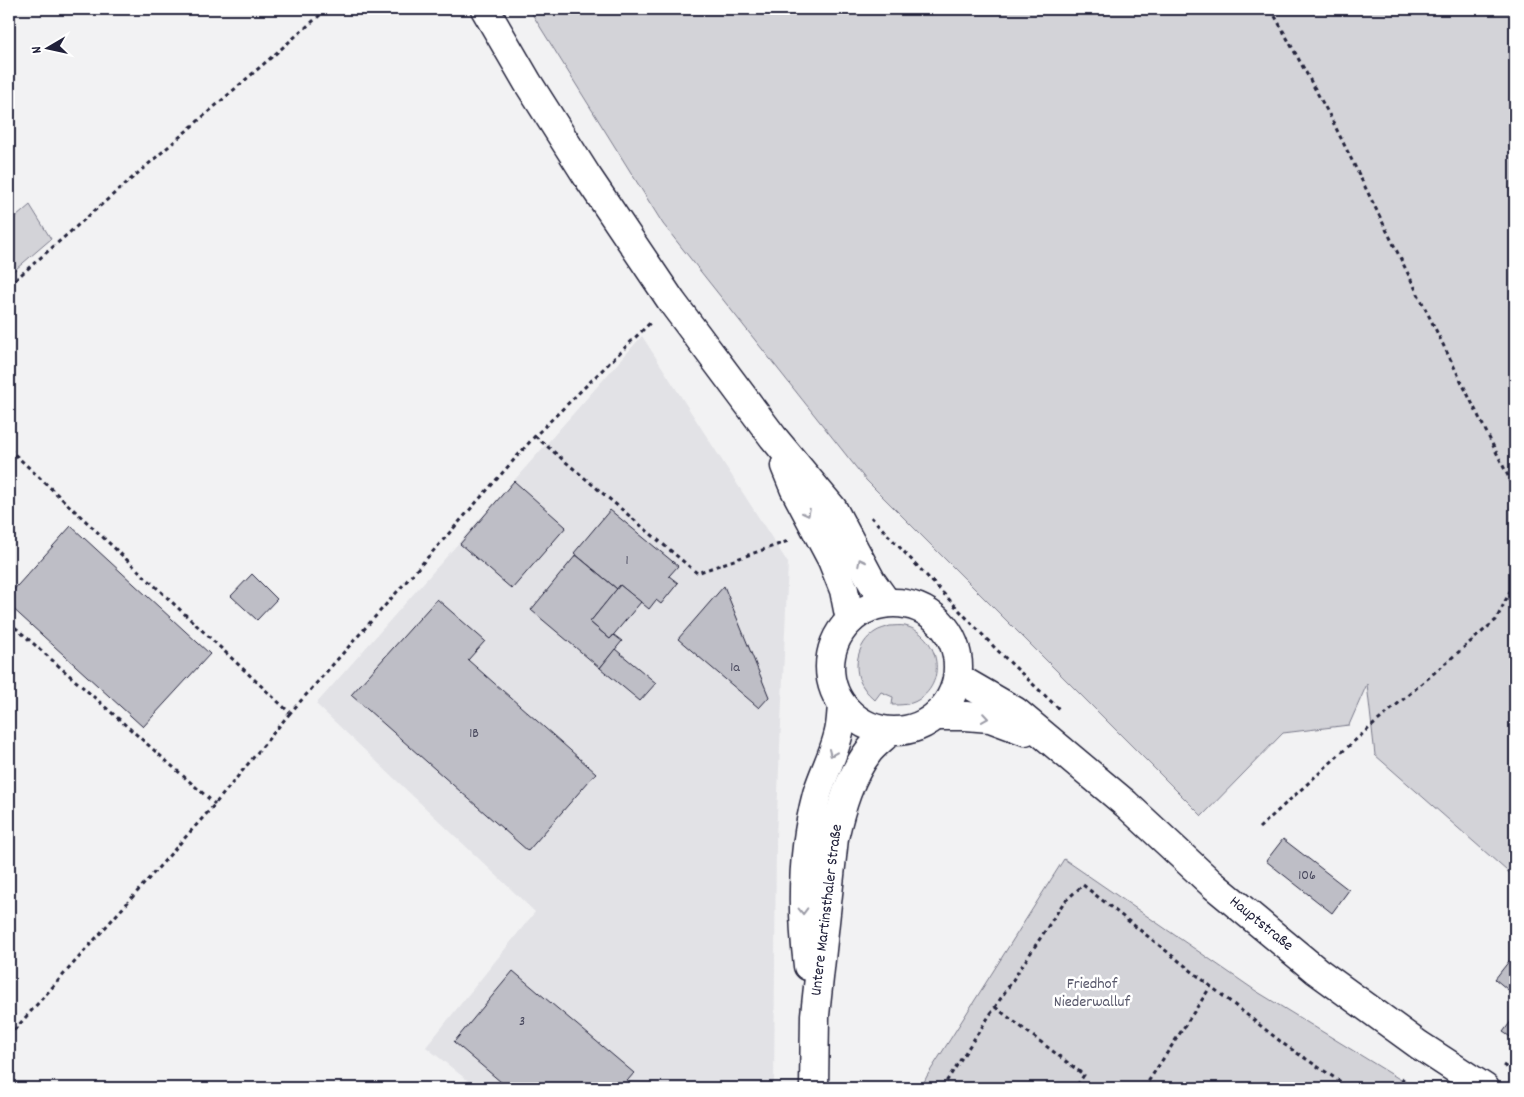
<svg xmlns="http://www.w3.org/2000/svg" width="1524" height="1097" font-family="Dekko,sans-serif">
	<rect width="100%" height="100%" fill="#f2f2f3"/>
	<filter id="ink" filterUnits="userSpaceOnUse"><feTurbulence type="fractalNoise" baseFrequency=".02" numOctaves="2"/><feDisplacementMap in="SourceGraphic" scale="10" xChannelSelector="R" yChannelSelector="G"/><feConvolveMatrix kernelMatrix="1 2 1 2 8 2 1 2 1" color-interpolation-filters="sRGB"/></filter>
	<g filter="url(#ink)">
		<!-- built -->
		<path fill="#e2e2e6" d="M642 336 788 563 776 838 774 1088H477L426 1047 535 912 316 704Z"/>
		<!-- green -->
		<g fill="#d3d3d8" stroke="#7a7a8a">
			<path d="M529 9H1515V878L1375 755 1367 684 1349 725 1283 733 1202 816 866 480 663 224Z"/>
			<path d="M30 205 51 239 9 275V223Z"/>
			<path d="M890 626C894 626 900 625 905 626 938 634 949 681 918 700 910 705 901 705 892 705L893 697 881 692 875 700C871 696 867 693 864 688 851 671 857 643 875 632 879 629 885 628 890 626Z"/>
			<path d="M1064 859 1256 991 1414 1088H921L927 1076Z"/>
		</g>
		<!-- building -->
		<g fill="#bebec6" stroke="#22223b">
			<path d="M514 481 566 527 512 589 460 544Z"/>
			<path d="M610 510 678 566 669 576 678 583 661 604 656 600 649 609 620 585 617 589 574 553Z"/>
			<path d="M71 526 210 654 143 727 9 605V595Z"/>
			<path d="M576 555 617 589 590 622 610 639 614 635 622 641 600 668 531 610Z"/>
			<path d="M252 574 277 599 257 620 231 596Z"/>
			<path d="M620 585 641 602 610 639 590 622Z"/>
			<path d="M724 586 769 697 759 708 678 639Z"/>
			<path d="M437 599 485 641 468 660 596 773 528 851 351 695Z"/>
			<path d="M615 649 656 683 640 701 600 668Z"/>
			<path d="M1283 839 1349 890 1332 913 1266 861Z"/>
			<path d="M1513 956 1515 957V992L1513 994 1495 979Z"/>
			<path d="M513 971 634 1073 621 1088H508L454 1042Z"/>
			<path d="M1515 1016V1040L1503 1032Z"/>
		</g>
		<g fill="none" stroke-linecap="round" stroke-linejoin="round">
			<!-- minor casing -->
			<g stroke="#22223b" stroke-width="31">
				<g id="minor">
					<path d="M485 9 528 83 587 176 672 302 773 437 833 509 872 582 887 603"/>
					<path d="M785 466 794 488 832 560 844 590 850 620"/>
					<circle cx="894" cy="667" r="64"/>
					<path d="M958 678 1015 711 1126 804 1212 884 1317 971 1419 1045 1485 1088"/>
					<path d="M936 716H966L990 718 1025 731"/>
					<path d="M808 966C801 908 802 850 817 794 823 774 833 756 838 736 841 726 841 716 842 705"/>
					<path d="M814 1088 815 1015 834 838C841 807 850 776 869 751 875 744 883 738 889 732"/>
				</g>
			</g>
			<!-- path -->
			<g stroke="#22223b" stroke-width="3" stroke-dasharray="4 4" stroke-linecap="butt">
				<path d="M1271 9 1331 118 1515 490"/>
				<path d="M9 285 327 9"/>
				<path d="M535 436 697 573 791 540"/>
				<path d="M9 449 290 713 535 436 652 321"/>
				<path d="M871 517 996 649 1059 709"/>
				<path d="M9 622 215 804"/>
				<path d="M1259 828 1352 743 1496 620 1515 581"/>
				<path d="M995 1007 1084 1075 1075 1088"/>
				<path d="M9 1036 215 804 290 713"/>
				<path d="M1503 1065 1515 1073"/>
				<path d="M942 1088 1064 902 1083 885 1285 1045 1350 1088"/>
				<path d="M1144 1088 1211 986"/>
				<path d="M1397 1088 1405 1077"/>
			</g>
			<!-- minor -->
			<use href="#minor" stroke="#fff" stroke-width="28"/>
		</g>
		<!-- one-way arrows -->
		<defs><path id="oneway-chevron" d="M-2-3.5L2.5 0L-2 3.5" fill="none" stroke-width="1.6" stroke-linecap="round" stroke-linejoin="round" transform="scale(1.25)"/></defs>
		<g stroke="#9c9ca7">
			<use href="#oneway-chevron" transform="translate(807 513) rotate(63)"/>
			<use href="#oneway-chevron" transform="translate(861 562) rotate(-117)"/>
			<use href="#oneway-chevron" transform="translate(985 718) rotate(8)"/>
			<use href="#oneway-chevron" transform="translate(832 753) rotate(113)"/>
			<use href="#oneway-chevron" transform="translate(803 911) rotate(89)"/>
		</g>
	</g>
	<g text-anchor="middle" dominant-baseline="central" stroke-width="5" stroke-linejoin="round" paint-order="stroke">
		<!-- number labels -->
		<g font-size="14" fill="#49495e">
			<text x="627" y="561">1</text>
			<text x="735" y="668">1a</text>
			<text x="474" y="734">1B</text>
			<text x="1307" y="876">106</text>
			<text x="522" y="1022">3</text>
		</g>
		<!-- street labels -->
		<g font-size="16" fill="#22223b" stroke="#fff">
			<text transform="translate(827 910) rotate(-83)">Untere Martinsthaler Straße</text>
			<text transform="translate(1261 924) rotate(39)">Hauptstraße</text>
		</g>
		<!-- park labels -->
		<g font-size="16" fill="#57576a" stroke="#fff">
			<text x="1092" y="984">Friedhof<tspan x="1092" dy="18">Niederwalluf</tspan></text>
		</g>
	</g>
	<!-- margin -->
	<rect width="1524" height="1097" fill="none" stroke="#fff" stroke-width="30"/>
	<rect x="15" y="15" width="1494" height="1067" fill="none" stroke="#22223b" stroke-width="2" filter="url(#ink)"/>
	<!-- north arrow -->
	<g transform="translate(48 48) rotate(261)" stroke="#ffffff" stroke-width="4" paint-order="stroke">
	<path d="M0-4L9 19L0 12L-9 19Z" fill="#22223b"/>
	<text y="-8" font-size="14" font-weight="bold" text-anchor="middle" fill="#22223b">N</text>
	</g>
</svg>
